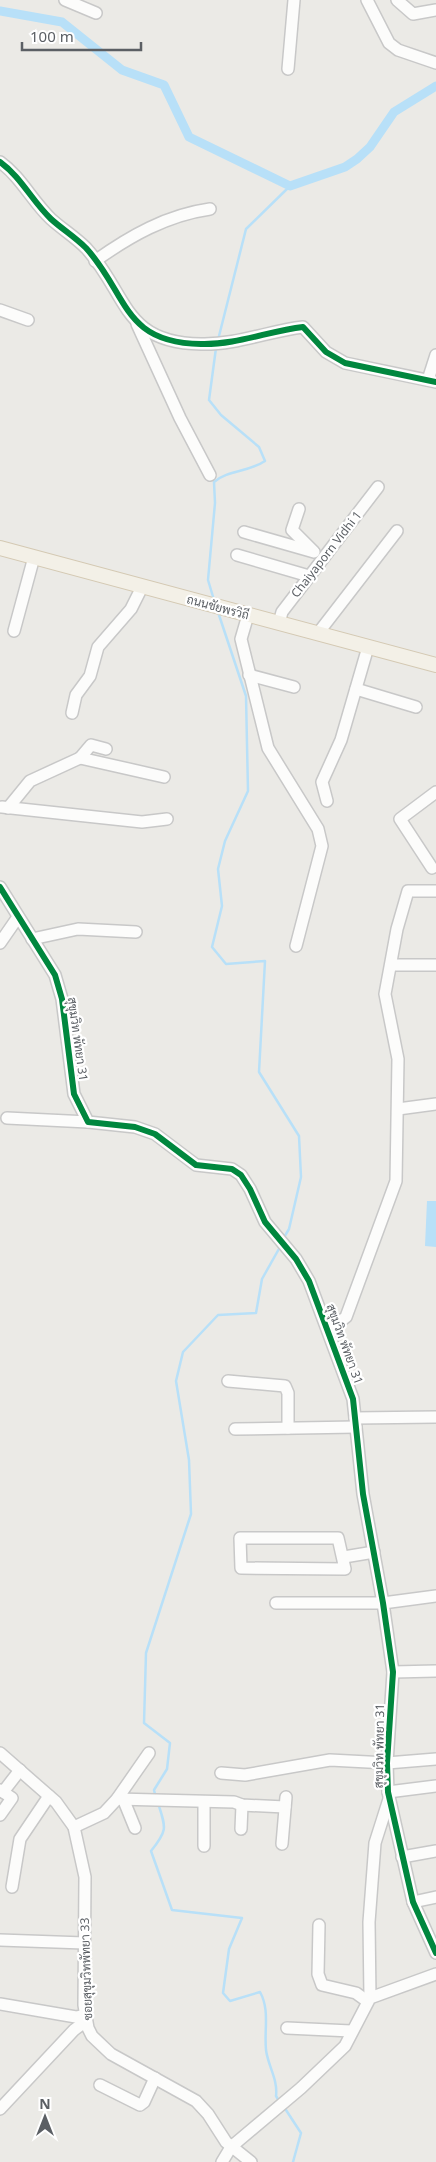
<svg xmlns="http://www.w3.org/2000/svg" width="436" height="2162" font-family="'Noto Sans',Sarabun,sans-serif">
	<rect width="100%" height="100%" fill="#ebeae6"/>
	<!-- water -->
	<path fill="#b8e0f8" d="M427 1201H436V1247L425 1246Z"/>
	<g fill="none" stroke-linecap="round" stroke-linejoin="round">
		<!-- stream -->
		<g stroke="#b8e0f8" stroke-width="2.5">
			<path d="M218 340 246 229 290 186"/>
			<path d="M214 600 208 580 215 503 214 482C228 470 249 472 265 461L259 447 221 415 209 400 216 348"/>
			<path d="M218 612 246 696 248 791 225 841 218 869 222 906 212 947 226 964 265 961 259 1072 299 1136 301 1177 289 1229 283 1239"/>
			<path d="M156 1798 154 1790 167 1769 170 1743 144 1723 146 1653 191 1514 189 1460 176 1381 183 1352 218 1315 256 1313 262 1279 280 1247"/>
			<path d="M158 1803C166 1828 168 1830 151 1851L172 1910 242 1918 229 1949 223 1993 230 2001 260 1992C270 2010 264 2029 266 2050 268 2066 278 2079 276 2096L279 2101"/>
			<path d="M284 2107 301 2133 293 2162"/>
		</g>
		<!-- canal -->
		<path stroke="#b8e0f8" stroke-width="9" d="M0 11 62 22 122 70 164 85 189 137 290 186 345 167 357 159 370 147 394 112 436 86"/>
		<!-- minor casing -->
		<g stroke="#c8c8c8" stroke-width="14">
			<g id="minor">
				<path d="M65 0 96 13"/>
				<path d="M367 0 389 43 398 50 436 63"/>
				<path d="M397 0 413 14 436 10"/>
				<path d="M288 69 294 0"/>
				<path d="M0 162C21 177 32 201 51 219 62 229 75 237 86 248 128 294 122 343 201 344 236 345 269 331 303 327L326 352 345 363 436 382"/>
				<path d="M95 261C130 236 167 215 210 209"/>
				<path d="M0 310 28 320"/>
				<path d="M137 324 180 418 210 475"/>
				<path d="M428 380 436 355"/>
				<path d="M299 509 292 530 313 551"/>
				<path d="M244 532 314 552"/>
				<path d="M237 555 309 576"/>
				<path d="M248 615 241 639 268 748 318 829 322 846 296 946"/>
				<path d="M279 623 282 612 378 487"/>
				<path d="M14 631 34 557"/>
				<path d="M319 632 397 531"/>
				<path d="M249 675 294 687"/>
				<path d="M356 689 416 707"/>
				<path d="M72 713 76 695 90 676 98 647 131 609 142 587"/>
				<path d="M80 758 91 745 106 749"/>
				<path d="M327 801 322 782 341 740 368 647"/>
				<path d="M2 807 142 822 167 819"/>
				<path d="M8 808 30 781 80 758 164 777"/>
				<path d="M432 868 400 819 436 792"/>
				<path d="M0 887 55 975 62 999 74 1094 88 1122 135 1127 155 1134 196 1165 232 1169 241 1175 250 1189 265 1222 296 1259 309 1281 353 1399 363 1494 383 1603 393 1672 387 1763 388 1792 413 1902 436 1953"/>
				<path d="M32 939 78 929 136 932"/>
				<path d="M0 943 18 917"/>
				<path d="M391 965H436"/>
				<path d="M398 1109 436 1104"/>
				<path d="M7 1118 88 1122"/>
				<path d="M329 1330 346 1317 396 1181 398 1059 385 994 397 929 408 891H436"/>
				<path d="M228 1381 285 1386 288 1393V1428"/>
				<path d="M355 1418 436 1417"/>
				<path d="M235 1429 356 1427"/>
				<path d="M240 1538H338L345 1569 241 1568Z"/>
				<path d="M344 1557 374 1552"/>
				<path d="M276 1603H383L436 1596"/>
				<path d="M393 1672 436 1671"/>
				<path d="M0 1753 56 1802 74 1827 85 1877 84 2005 88 2028 92 2036 111 2054 196 2101 208 2114 226 2142 251 2162"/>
				<path d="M221 1773 245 1775 330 1760 387 1763 436 1759"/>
				<path d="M0 1790 12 1798 0 1815"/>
				<path d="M3 1792 20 1770"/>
				<path d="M388 1792 436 1786"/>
				<path d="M117 1799 234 1802 242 1805 285 1807"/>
				<path d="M124 1801 135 1828"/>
				<path d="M204 1802V1846"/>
				<path d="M74 1827 104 1813 117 1799 149 1753"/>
				<path d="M241 1829 242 1805"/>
				<path d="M282 1844 286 1797"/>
				<path d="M402 1857 436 1851"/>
				<path d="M12 1887 20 1839 49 1796"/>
				<path d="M413 1902 436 1897"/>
				<path d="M319 1925 318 1974 322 1985 356 1993 367 2001"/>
				<path d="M0 1940 84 1943"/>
				<path d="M370 1998 369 1922 375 1843 389 1799"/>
				<path d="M0 2004 76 2017 85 2015"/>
				<path d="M287 2028 351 2031"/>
				<path d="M100 2085 140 2105 144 2102 155 2078"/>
				<path d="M0 2109 74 2030 86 2021"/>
				<path d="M222 2162 231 2147 301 2088 345 2046 370 1998 436 1974"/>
			</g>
		</g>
		<!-- major casing -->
		<g stroke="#d4c9b3" stroke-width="16">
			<path id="major" d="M0 548 436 665"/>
		</g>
		<!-- minor -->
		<use href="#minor" stroke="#fcfcfb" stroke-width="11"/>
		<!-- major -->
		<use href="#major" stroke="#f3f0e7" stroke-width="14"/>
		<!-- cycleway casing -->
		<g stroke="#fff" stroke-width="9">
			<g id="cycleway">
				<path d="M0 162C21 177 32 201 51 219 62 229 75 237 86 248 128 294 122 343 201 344 236 345 269 331 303 327L326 352 345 363 436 382"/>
				<path d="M0 887 55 975 62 999 74 1094 88 1122 135 1127 155 1134 196 1165 232 1169 241 1175 250 1189 265 1222 296 1259 309 1281 353 1399 363 1494 383 1603 393 1672 387 1763 388 1792 413 1902 436 1953"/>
			</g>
		</g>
		<!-- cycleway -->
		<use href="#cycleway" stroke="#00873e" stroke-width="6"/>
	</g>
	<g text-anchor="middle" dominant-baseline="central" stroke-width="4.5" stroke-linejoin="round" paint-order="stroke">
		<!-- street labels -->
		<g font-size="12" fill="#5b5f64" stroke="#fff">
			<text transform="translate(326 554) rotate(-52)">Chaiyaporn Vidhi 1</text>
			<text transform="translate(218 607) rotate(15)">ถนนชัยพรวิถี</text>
			<text transform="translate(78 1039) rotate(82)">สุขุมวิท พัทยา 31</text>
			<text transform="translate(345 1344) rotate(70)">สุขุมวิท พัทยา 31</text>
			<text transform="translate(379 1746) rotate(-89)">สุขุมวิท พัทยา 31</text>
			<text transform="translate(86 1969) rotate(-92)">ซอยสุขุมวิทพัทยา 33</text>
		</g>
	</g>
	<!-- north arrow -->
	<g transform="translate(45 2117)" stroke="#ffffff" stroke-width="4" paint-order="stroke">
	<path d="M0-4L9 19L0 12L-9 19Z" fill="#5b5f64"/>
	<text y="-8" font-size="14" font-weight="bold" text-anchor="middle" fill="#5b5f64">N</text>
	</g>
	<!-- scale -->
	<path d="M22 42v8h119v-8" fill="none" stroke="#5b5f64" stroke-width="2.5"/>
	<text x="30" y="42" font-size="15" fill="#5b5f64" stroke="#ffffff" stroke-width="4" paint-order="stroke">100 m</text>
</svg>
